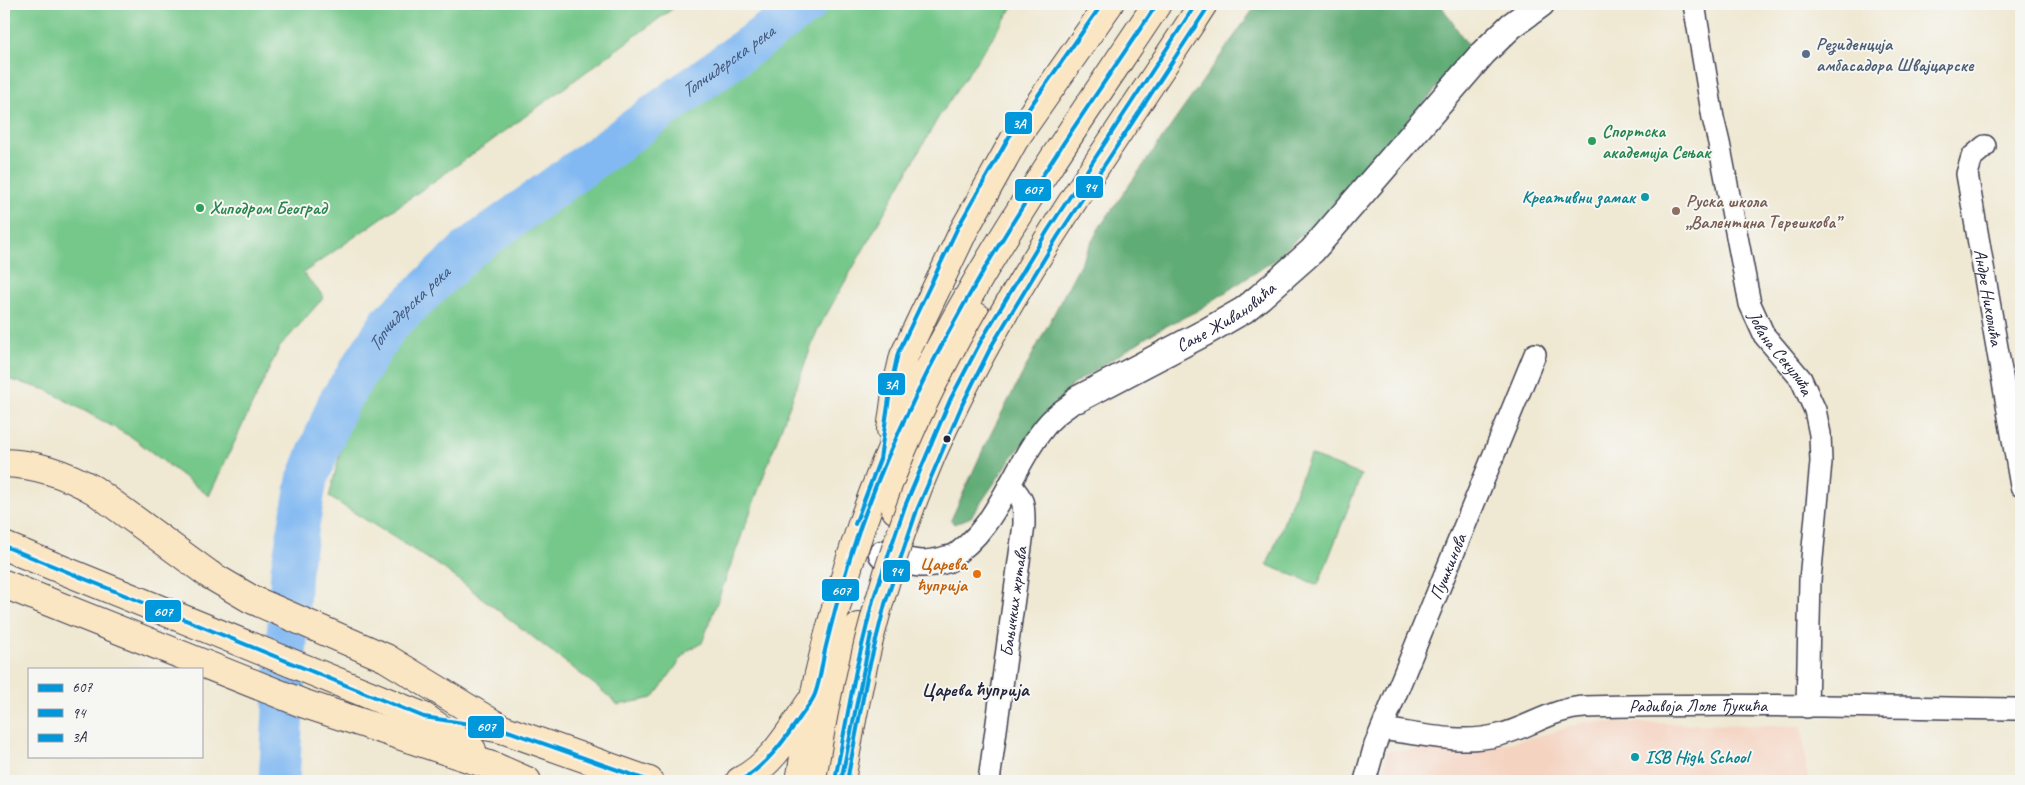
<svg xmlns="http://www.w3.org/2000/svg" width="2025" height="785" font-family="Caveat,sans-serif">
	<rect width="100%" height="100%" fill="#f6f6f2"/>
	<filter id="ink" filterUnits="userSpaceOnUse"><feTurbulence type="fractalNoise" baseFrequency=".02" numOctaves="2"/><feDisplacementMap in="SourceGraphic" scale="10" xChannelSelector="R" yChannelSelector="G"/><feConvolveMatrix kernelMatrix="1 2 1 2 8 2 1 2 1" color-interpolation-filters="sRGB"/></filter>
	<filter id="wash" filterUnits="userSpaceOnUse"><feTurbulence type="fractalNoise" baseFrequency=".0096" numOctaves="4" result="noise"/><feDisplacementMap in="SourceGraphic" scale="20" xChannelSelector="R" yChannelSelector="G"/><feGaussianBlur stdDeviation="1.12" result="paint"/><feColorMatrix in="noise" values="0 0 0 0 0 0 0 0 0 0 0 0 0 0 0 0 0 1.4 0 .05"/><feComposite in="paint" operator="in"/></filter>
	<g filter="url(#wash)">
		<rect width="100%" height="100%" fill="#efe8d2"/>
		<!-- built -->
		<path fill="#f5d3c1" d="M1584 722 1802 726 1808 781H1383L1387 751 1486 748 1551 733Z"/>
		<!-- green -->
		<g fill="#75c78a" stroke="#4c7462">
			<path d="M4 4H679L490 142 303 273 324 297 279 348 209 496 133 438 47 390 4 378Z"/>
			<path d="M830 4H1015L938 118 817 331 702 643 687 651 653 698 618 705 599 688 443 568 329 497 362 366 541 209Z"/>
			<path d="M1310 455 1361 475 1318 585 1267 565Z"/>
		</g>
		<!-- forest -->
		<path fill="#60ac76" stroke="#416758" d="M1257 4H1440L1471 50 1325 213 1273 261 1197 311 1158 330 1072 385 1013 456 971 517 954 524 951 520 986 443 1099 228Z"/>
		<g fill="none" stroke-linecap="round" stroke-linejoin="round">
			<!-- river -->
			<path stroke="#82b9f2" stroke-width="41" id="s1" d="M279 781 291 570 307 480 338 403 389 324 469 249 807 4"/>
		</g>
	</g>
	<g filter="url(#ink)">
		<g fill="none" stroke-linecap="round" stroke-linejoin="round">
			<!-- minor casing -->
			<g stroke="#414052" stroke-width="24">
				<g id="minor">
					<path id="s2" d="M1694 4 1713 118 1719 143 1750 304 1764 335 1801 379 1815 410 1820 434 1821 462 1810 580 1807 707"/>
					<path id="s3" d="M1985 146 1972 157 1967 174 2021 486"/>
					<path d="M948 559C1000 529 1012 463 1050 421 1058 412 1069 406 1078 399"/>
					<path id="s4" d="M1382 729C1420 734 1461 745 1499 735 1528 728 1554 708 1585 707 1730 703 1876 707 2021 709"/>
					<path id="s5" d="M989 781 1024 525C1024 504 1025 501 1010 484"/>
					<path id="s6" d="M1365 781 1375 745 1535 354"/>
				</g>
			</g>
			<!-- tertiary casing -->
			<g stroke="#414052" stroke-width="29">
				<g id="tertiary">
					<path id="s7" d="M1078 399 1204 333 1244 310 1260 297 1312 251 1483 53 1511 26 1541 4"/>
					<path d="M882 554C909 562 920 568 948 559"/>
				</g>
			</g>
			<!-- secondary casing -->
			<g stroke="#414052" stroke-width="30">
				<g id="secondary">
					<path d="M1192 21 1203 4"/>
					<path d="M891 430 897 386 904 356 964 230 1014 140 1109 4"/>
					<path d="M4 463C37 464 66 474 94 490L210 575 251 599 386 658 502 729"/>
					<path d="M896 510 934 409 977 317"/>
					<path d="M4 546 424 717 472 750"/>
					<path d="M4 584 302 703 495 767 527 781"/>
					<path d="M485 726 502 729 649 781"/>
					<path d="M740 781C772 765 790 732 810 703"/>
					<path d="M800 781C806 747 811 712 818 678 830 626 845 574 862 524 928 334 1047 169 1157 4"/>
					<path d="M824 781 842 693 859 627"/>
				</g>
			</g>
			<!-- minor -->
			<use href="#minor" stroke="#fff" stroke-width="21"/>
			<!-- tertiary -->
			<use href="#tertiary" stroke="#fff" stroke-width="26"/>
			<!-- secondary -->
			<use href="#secondary" stroke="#fbe6c4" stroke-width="28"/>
			<!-- secondary-bridge casing -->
			<g stroke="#414052" stroke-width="30" stroke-linecap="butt">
				<path id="secondary-bridge" d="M841 781C849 734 858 686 869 640 890 558 919 476 957 400 1023 267 1111 145 1192 21"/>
			</g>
			<!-- secondary-bridge -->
			<use href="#secondary-bridge" stroke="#fbe6c4" stroke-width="28"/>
			<!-- bus-1 casing -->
			<g stroke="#f6f6f2" stroke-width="8">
				<g id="bus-1">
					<path d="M4 546 424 717 502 729 649 781"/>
					<path d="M740 781C767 765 783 742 801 716 806 709 812 702 815 694 821 678 822 661 826 646 836 605 847 564 861 525 929 335 1045 170 1157 4"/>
					<path d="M841 781 871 634"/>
				</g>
			</g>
			<!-- bus-2 casing -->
			<g stroke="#f6f6f2" stroke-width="8">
				<path id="bus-2" d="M847 781 868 672 885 604 917 510 962 405 992 345 1058 236 1208 7"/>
			</g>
			<!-- bus-3 casing -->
			<g stroke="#f6f6f2" stroke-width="8">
				<g id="bus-3">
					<path d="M855 524 880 459 891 385 898 353 958 227 1009 137 1102 4"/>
					<path d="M835 780 856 670 873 600 905 506 950 400 982 339 1048 230 1196 4"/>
				</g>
			</g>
			<!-- bus-1 -->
			<use href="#bus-1" stroke="#0098da" stroke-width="4"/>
			<!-- bus-2 -->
			<use href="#bus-2" stroke="#0098da" stroke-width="4"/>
			<!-- bus-3 -->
			<use href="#bus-3" stroke="#0098da" stroke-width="4"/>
		</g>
	</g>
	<!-- markers -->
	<circle fill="#5c6f8a" stroke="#f6f6f2" stroke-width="2" cx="1806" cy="54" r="5"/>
	<g fill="#2e9e5b" stroke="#f6f6f2" stroke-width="2">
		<circle cx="1592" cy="141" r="5"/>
		<circle cx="200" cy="208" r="5"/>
	</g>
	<g fill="#0f9aa8" stroke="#f6f6f2" stroke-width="2">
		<circle cx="1645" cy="197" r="5"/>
		<circle cx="1635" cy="757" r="5"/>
	</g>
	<circle fill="#8d6e63" stroke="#f6f6f2" stroke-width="2" cx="1676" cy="211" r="5"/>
	<circle fill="#22223b" stroke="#f6f6f2" stroke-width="2" cx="947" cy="439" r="4.5"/>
	<circle fill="#e8710a" stroke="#f6f6f2" stroke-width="2" cx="977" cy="574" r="5"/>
	<g text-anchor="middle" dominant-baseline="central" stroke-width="4" stroke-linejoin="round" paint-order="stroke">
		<!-- service labels -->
		<g font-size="18" font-weight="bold" fill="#4e5e75" stroke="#f6f6f2" text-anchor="start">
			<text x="1816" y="44">Резиденција<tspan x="1816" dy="21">амбасадора Швајцарске</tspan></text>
		</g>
		<!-- leisure labels -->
		<g font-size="18" font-weight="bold" fill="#27864d" stroke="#f6f6f2" text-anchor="start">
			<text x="1602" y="131">Спортска<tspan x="1602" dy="21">академија Сењак</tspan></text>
			<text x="210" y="208">Хиподром Београд</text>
		</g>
		<!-- culture labels -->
		<g font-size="18" font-weight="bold" fill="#0d838f" stroke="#f6f6f2" text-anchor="end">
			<text x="1635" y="197">Креативни замак</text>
			<text x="1645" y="757" text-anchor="start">ISB High School</text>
		</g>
		<!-- education labels -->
		<g font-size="18" font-weight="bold" fill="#785e54" stroke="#f6f6f2" text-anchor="start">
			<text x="1686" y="201">Руска школа<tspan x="1686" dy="21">„Валентина Терешкова”</tspan></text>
		</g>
		<!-- street labels -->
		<g font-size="18" fill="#22223b" stroke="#f6f6f2">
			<text stroke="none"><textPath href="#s3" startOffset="160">Андре Николића</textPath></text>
			<text stroke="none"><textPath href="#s7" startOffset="169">Сање Живановића</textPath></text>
			<text stroke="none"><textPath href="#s2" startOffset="364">Јована Секулића</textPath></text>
			<text stroke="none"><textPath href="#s6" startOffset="230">Пушкинова</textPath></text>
			<text stroke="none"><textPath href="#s5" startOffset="181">Бањичких жртава</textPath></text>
			<text stroke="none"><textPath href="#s4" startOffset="322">Радивоја Лоле Ђукића</textPath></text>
		</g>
		<!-- food labels -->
		<g font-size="18" font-weight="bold" fill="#c56008" stroke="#f6f6f2" text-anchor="end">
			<text x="967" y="564">Царева<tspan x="967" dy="21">ћуприја</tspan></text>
		</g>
		<!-- water labels -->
		<g font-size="19" font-style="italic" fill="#44577b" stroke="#f6f6f2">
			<text stroke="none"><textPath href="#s1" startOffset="909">Топчидерска река</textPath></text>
			<text stroke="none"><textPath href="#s1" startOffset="504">Топчидерска река</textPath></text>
		</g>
		<!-- neighbourhood labels -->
		<g font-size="19" font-weight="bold" fill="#22223b" stroke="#f6f6f2">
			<text x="975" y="690">Царева ћуприја</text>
		</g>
	</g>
	<g stroke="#f6f6f2" stroke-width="2">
		<rect x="1004" y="111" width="29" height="24" rx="5" fill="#0098da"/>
		<rect x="1075" y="175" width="29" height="24" rx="5" fill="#0098da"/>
		<rect x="1014" y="178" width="38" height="24" rx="5" fill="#0098da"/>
		<rect x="877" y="372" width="29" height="24" rx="5" fill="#0098da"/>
		<rect x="882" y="559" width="29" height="24" rx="5" fill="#0098da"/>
		<rect x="821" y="578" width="39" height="24" rx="5" fill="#0098da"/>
		<rect x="144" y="599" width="38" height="24" rx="5" fill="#0098da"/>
		<rect x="467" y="715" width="38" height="24" rx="5" fill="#0098da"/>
	</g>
	<g font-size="14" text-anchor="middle" font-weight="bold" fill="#fff">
		<text x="1019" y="128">3A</text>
		<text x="1090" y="192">94</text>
		<text x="1033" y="194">607</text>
		<text x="891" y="389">3A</text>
		<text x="896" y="576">94</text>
		<text x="841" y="595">607</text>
		<text x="163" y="616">607</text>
		<text x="486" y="731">607</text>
	</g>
	<!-- margin -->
	<rect width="2025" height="785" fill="none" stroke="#f6f6f2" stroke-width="20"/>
	<!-- legend -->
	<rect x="28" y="668" width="175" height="90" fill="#f6f6f2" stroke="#a1a1a9"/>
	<rect x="38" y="684" width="25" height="8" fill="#0098da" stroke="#a1a1a9"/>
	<text x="72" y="692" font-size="15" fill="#22223b">607</text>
	<rect x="38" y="709" width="25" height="8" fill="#0098da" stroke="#a1a1a9"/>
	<text x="72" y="718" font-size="15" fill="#22223b">94</text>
	<rect x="38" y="734" width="25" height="8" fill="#0098da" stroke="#a1a1a9"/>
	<text x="72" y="742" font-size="15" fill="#22223b">3A</text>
</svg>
